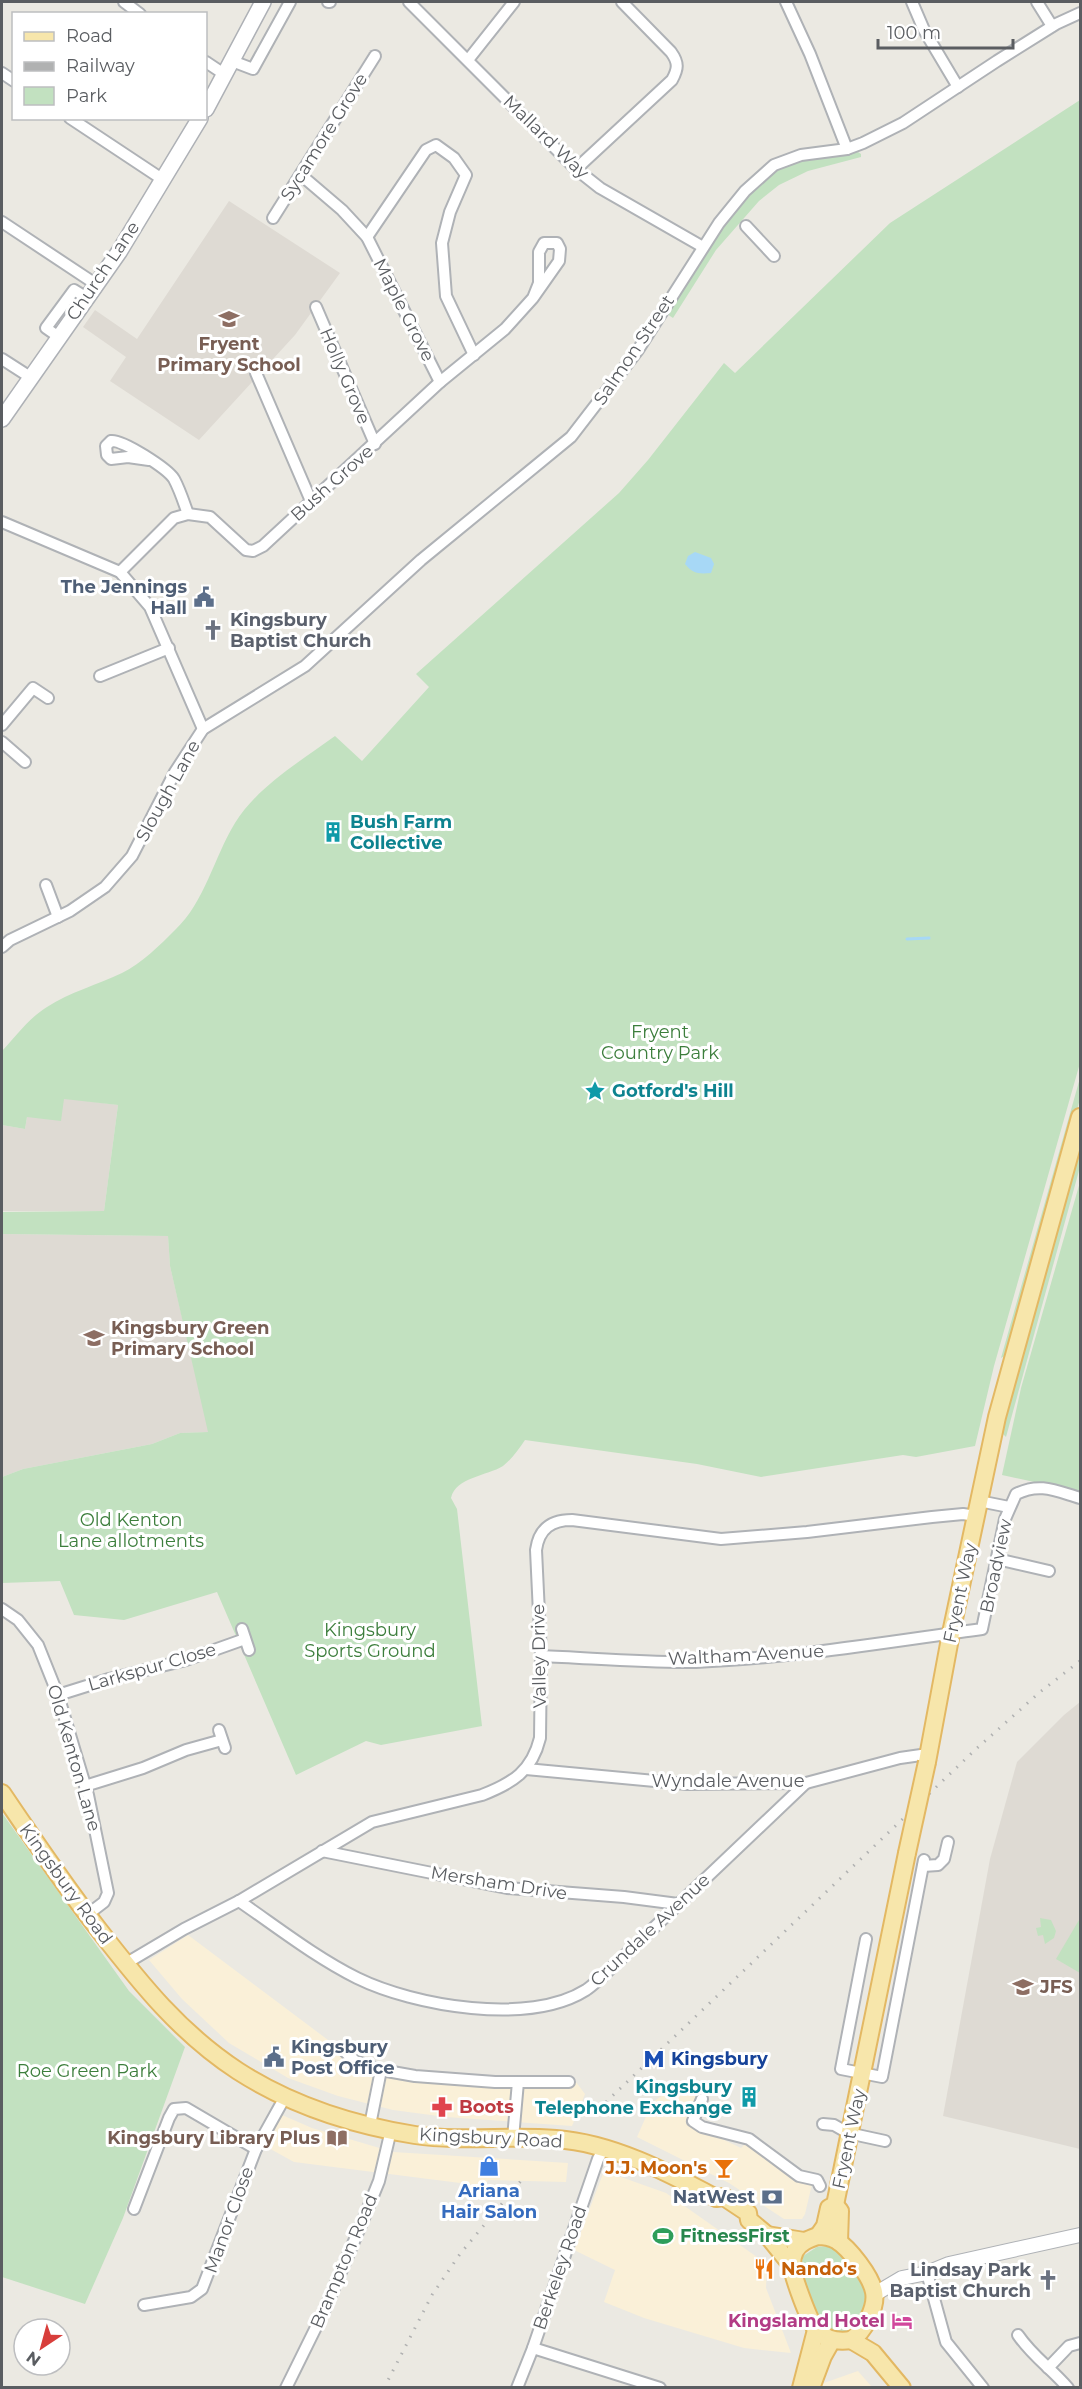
<svg xmlns="http://www.w3.org/2000/svg" width="1082" height="2389" font-family="Montserrat,sans-serif">
	<rect width="100%" height="100%" fill="#ebe9e2"/>
	<!-- commercial -->
	<g fill="#faf0d8">
		<path d="M188 1935 348 2055 386 2070 454 2082 573 2078 585 2094 572 2126 446 2117 393 2110 338 2096 288 2078 229 2043 182 1999 149 1960Z"/>
		<path d="M677 2084 708 2097 696 2122 701 2129 741 2148 745 2144 796 2179 812 2184 805 2214 802 2219H784L729 2183 637 2137 652 2103Z"/>
		<path d="M282 2115 312 2128 393 2152 568 2163 566 2182 488 2180 484 2186 294 2162 265 2146Z"/>
		<path d="M604 2171 666 2193 767 2264 766 2288 791 2353 744 2348 644 2318 604 2302 615 2270 574 2250Z"/>
		<path d="M858 2371 872 2387 821 2388V2384Z"/>
	</g>
	<!-- education -->
	<g fill="#dedad3">
		<path d="M229 201 340 273 295 335 199 440 110 381 126 357 83 327 95 310 137 339Z"/>
		<path d="M64 1098 118 1105 104 1211H2V1125L25 1129 27 1117Z"/>
		<path d="M2 1234 168 1236 170 1266 209 1432 180 1433 152 1444 23 1469 2 1477Z"/>
		<path d="M1080 1702V2149L943 2116 990 1859 1017 1762 1064 1715Z"/>
	</g>
	<!-- green -->
	<g fill="#c2e1c0">
		<path d="M1080 100V1063L994 1366 975 1446 916 1457 903 1455 761 1477 697 1464 525 1440C519 1449 512 1459 503 1466 487 1476 456 1477 451 1498L457 1509 482 1726 381 1745 366 1741 296 1775 217 1592 124 1620 74 1615 60 1581 2 1583V1477L23 1469 152 1444 180 1433 208 1432 170 1266 168 1236 2 1234V1212L104 1211 118 1105 64 1099 61 1121 27 1117 25 1129 2 1125V1051C16 1036 29 1018 47 1007 70 992 97 985 122 973 142 963 160 945 175 930 205 902 214 857 235 823 258 786 301 761 335 736L362 761 429 687 416 674 619 493 648 460 724 363 735 373 890 223Z"/>
		<path d="M858 152 861 154V157L808 171 779 185 759 201 716 250 673 318 667 314C682 278 735 201 766 177 773 172 783 166 790 164 813 155 836 158 858 152Z"/>
		<path d="M1080 1078V1099L1008 1354 1001 1358Z"/>
		<path d="M1080 1142V1167L1006 1437 1003 1434 1002 1426Z"/>
		<path d="M1080 1182V1492L1002 1475 1021 1388Z"/>
		<path d="M2 1813 129 1991 185 2047 123 2218 85 2304 2 2277Z"/>
		<path d="M1040 1918 1051 1920 1056 1931 1054 1938 1045 1944 1043 1935 1038 1936 1036 1928 1041 1927Z"/>
		<path d="M1079 1920H1080V1973L1056 1959Z"/>
		<path d="M829 2246C839 2253 862 2277 866 2289 869 2299 861 2322 854 2330L833 2332 819 2322 800 2272 803 2256 817 2247Z"/>
	</g>
	<!-- water -->
	<path fill="#a7d8f6" d="M695 552 711 558 714 564 711 573C699 574 693 574 685 564L688 556Z"/>
	<g fill="none" stroke-linecap="round" stroke-linejoin="round">
		<!-- stream -->
		<path stroke="#a7d8f6" stroke-width="3" d="M907 939 929 938"/>
		<!-- minor casing -->
		<g stroke="#afb2b6" stroke-width="14">
			<g id="minor">
				<path d="M124 2 140 14"/>
				<path d="M328 2H330"/>
				<path d="M409 2 576 169 600 188 703 247"/>
				<path d="M786 2 810 54 847 149"/>
				<path d="M912 2 924 30 958 87"/>
				<path d="M1037 2 1052 26"/>
				<path d="M468 60 514 2"/>
				<path d="M232 61 253 69 290 2"/>
				<path d="M206 62 224 74"/>
				<path d="M2 73 14 81"/>
				<path d="M70 118 162 179"/>
				<path d="M576 169 672 80C678 69 679 63 671 52L622 2"/>
				<path d="M301 175 342 210 367 237 440 382"/>
				<path d="M273 218 375 56"/>
				<path d="M2 222 97 285"/>
				<path d="M746 226 774 256"/>
				<path d="M367 237 426 150 436 145 454 158 466 175 450 212 442 243 446 296 474 355"/>
				<path d="M316 307 375 444"/>
				<path d="M59 337 46 328 74 290 87 298"/>
				<path d="M2 359 30 377"/>
				<path d="M256 373 311 501"/>
				<path d="M149 460 128 457 111 459 107 455 106 446 111 441C122 439 168 469 174 479 180 490 184 503 188 514"/>
				<path d="M2 522 120 572 150 607 203 729"/>
				<path d="M120 572 174 518 188 514 210 517 246 550 253 551 263 546 440 382 505 329 533 298 559 261 560 249 557 243H544L539 252V283L533 298"/>
				<path d="M100 676 169 648"/>
				<path d="M2 725 33 688 48 698"/>
				<path d="M2 742 25 762"/>
				<path d="M46 885 58 917"/>
				<path d="M2 947 10 940 70 911 105 887 132 856 175 772 203 729 305 666 421 560 571 437 638 350 719 223 745 191 774 165 801 155 847 149 863 143 903 123 997 61 1056 24 1080 13"/>
				<path d="M979 1501 1009 1507"/>
				<path d="M997 1559 1049 1571"/>
				<path d="M2 1609 18 1620 38 1645 58 1695 88 1795 108 1893 104 1902 87 1915"/>
				<path d="M242 1629 249 1650"/>
				<path d="M541 1656C592 1658 645 1663 696 1662 792 1658 887 1642 982 1629L1005 1519 1016 1494C1040 1482 1056 1491 1080 1498"/>
				<path d="M58 1695 109 1679 186 1660 245 1639"/>
				<path d="M219 1730 225 1748"/>
				<path d="M526 1769 687 1784 806 1783 900 1758 928 1754"/>
				<path d="M85 1786 143 1768 186 1750 222 1740"/>
				<path d="M322 1851 507 1888 624 1897 678 1904"/>
				<path d="M923 1866 938 1865 944 1859 948 1842"/>
				<path d="M239 1901C277 1927 315 1957 357 1978 414 2006 529 2026 586 1990 592 1986 598 1980 604 1975L806 1783"/>
				<path d="M866 1939 841 2069 882 2077 924 1860"/>
				<path d="M125 1964 184 1929 239 1901 372 1822 482 1795C513 1783 532 1771 540 1738L541 1656 536 1550C539 1528 552 1520 572 1520L721 1539 807 1532 932 1517 963 1514 976 1516"/>
				<path d="M340 2047 355 2061 381 2070 415 2076 495 2082H569"/>
				<path d="M702 2099 693 2121 702 2127 749 2139 799 2176 817 2180 820 2186"/>
				<path d="M823 2124 834 2125 848 2133 885 2141"/>
				<path d="M370 2125 381 2070"/>
				<path d="M513 2138 518 2082"/>
				<path d="M134 2209 169 2118 174 2109 186 2108 256 2149"/>
				<path d="M927 2273 946 2342 983 2388"/>
				<path d="M144 2305 191 2297 202 2289 256 2149 285 2097"/>
				<path d="M1018 2335C1033 2357 1051 2368 1068 2388"/>
				<path d="M533 2348 660 2388"/>
				<path d="M1048 2368 1069 2346 1080 2343"/>
				<path d="M286 2388 325 2309 364 2218 379 2181 391 2130"/>
				<path d="M517 2388 533 2348 598 2159 604 2148"/>
			</g>
		</g>
		<!-- tertiary casing -->
		<g stroke="#afb2b6" stroke-width="16">
			<path id="tertiary" d="M875 2294 902 2278 927 2273 949 2264 1080 2235"/>
		</g>
		<!-- secondary casing -->
		<g stroke="#aeb1b6" stroke-width="18">
			<g id="secondary">
				<path d="M206 109 263 2"/>
				<path d="M2 419 119 252 200 118"/>
			</g>
		</g>
		<!-- primary casing -->
		<g stroke="#e3b863" stroke-width="20">
			<g id="primary">
				<path d="M927 1762 951 1633 997 1417 1080 1117"/>
				<path d="M2 1793C33 1839 65 1886 99 1930 141 1984 180 2033 238 2071 291 2105 353 2125 415 2135 462 2142 509 2135 556 2139 612 2143 667 2172 716 2198L724 2197 748 2213 749 2220 767 2235 792 2266"/>
				<path d="M835 2205 840 2211 839 2242"/>
				<path d="M767 2235 804 2241"/>
				<path d="M818 2236 825 2226 829 2208 835 2205 907 1853"/>
				<path d="M818 2236C824 2236 830 2237 836 2240 849 2248 871 2276 874 2292 877 2307 864 2332 851 2340 838 2342 826 2340 817 2330 810 2324 792 2275 792 2265 792 2261 793 2255 795 2251 800 2242 809 2239 818 2236Z"/>
				<path d="M851 2340 873 2353 902 2388"/>
				<path d="M801 2388 816 2330"/>
				<path d="M811 2388 823 2356 832 2340"/>
			</g>
		</g>
		<!-- minor -->
		<use href="#minor" stroke="#fff" stroke-width="10"/>
		<!-- tertiary -->
		<use href="#tertiary" stroke="#fff" stroke-width="14"/>
		<!-- secondary -->
		<use href="#secondary" stroke="#fff" stroke-width="15"/>
		<!-- primary -->
		<use href="#primary" stroke="#f7e6ab" stroke-width="16"/>
		<!-- rail -->
		<g stroke="#b0b1b1" stroke-width="3" stroke-dasharray="1.5 8" stroke-linecap="butt">
			<path d="M606 2102 975 1750 1040 1692 1080 1661"/>
			<path d="M384 2388 432 2295 460 2254 525 2176"/>
		</g>
		<!-- primary-bridge casing -->
		<g stroke="#e3b863" stroke-width="20" stroke-linecap="butt">
			<path id="primary-bridge" d="M907 1853 927 1762"/>
		</g>
		<!-- primary-bridge -->
		<use href="#primary-bridge" stroke="#f7e6ab" stroke-width="16"/>
	</g>
	<!-- icons -->
	<defs>
		<g id="school-bare" transform="scale(1.62)"><path d="M0-5L7-2L0 1L-7-2ZM-4 1L0 2.5L4 1V4Q0 6-4 4Z" fill="#8d6e63" stroke="#fff" stroke-width="2.5" paint-order="stroke"/></g>
		<g id="civic-bare" transform="scale(1.62)"><path d="M-.6-6.5H3V-4.5H.6V-3L4-1V1h2V6H-6V1h2V-1L-.6-3ZM-1.2 2.5V6h2.4V2.5Z" fill="#5c6f8a" stroke="#fff" stroke-width="2.5" paint-order="stroke"/></g>
		<g id="church-bare" transform="scale(1.62)"><path d="M-1.2-6h2.4v3.5h3.3v2.4h-3.3V6h-2.4V-.1h-3.3v-2.4h3.3Z" fill="#6b7280" stroke="#fff" stroke-width="2.5" paint-order="stroke"/></g>
		<g id="building-bare" transform="scale(1.62)"><path d="M-4-6H4V6H1V3H-1V6H-4ZM-2.5-4.3h1.7v1.8h-1.7ZM.8-4.3h1.7v1.8H.8ZM-2.5-1h1.7V.8h-1.7ZM.8-1h1.7V.8H.8Z" fill="#0f9aa8" stroke="#fff" stroke-width="2.5" paint-order="stroke"/></g>
		<g id="sight-bare" transform="scale(1.62)"><path d="M0-6L1.8-2.2L6-1.7L2.9 1.2L3.7 5.4L0 3.3L-3.7 5.4L-2.9 1.2L-6-1.7L-1.8-2.2Z" fill="#0f9aa8" stroke="#fff" stroke-width="2.5" paint-order="stroke"/></g>
		<g id="metro-bare" transform="scale(1.62)"><path d="M-5.5 5V-5H-3L0 0L3-5H5.5V5H3V-.5L0 4L-3-.5V5Z" fill="#1a4fb4" stroke="#fff" stroke-width="2.5" paint-order="stroke"/></g>
		<g id="pharmacy-bare" transform="scale(1.62)"><path d="M-2-6h4v4h4v4h-4v4h-4v-4h-4v-4h4Z" fill="#e0444e" stroke="#fff" stroke-width="2.5" paint-order="stroke"/></g>
		<g id="library-bare" transform="scale(1.62)"><path d="M-6-4Q-3-5.5-.7-3.5V5Q-3 3-6 4ZM6-4Q3-5.5 .7-3.5V5Q3 3 6 4Z" fill="#8d6e63" stroke="#fff" stroke-width="2.5" paint-order="stroke"/></g>
		<g id="shop-bare" transform="scale(1.62)"><path d="M-5-2.5h2.3a2.7 3.5 0 0 1 5.4 0H5L5.5 6h-11ZM-1.5-2.5h3a1.5 2.3 0 0 0-3 0Z" fill="#3f7fe0" stroke="#fff" stroke-width="2.5" paint-order="stroke"/></g>
		<g id="bar-bare" transform="scale(1.62)"><path d="M-6-5H6L.8 .8V4.5H3.5V6h-7V4.5H-.8V.8Z" fill="#e8710a" stroke="#fff" stroke-width="2.5" paint-order="stroke"/></g>
		<g id="bank-bare" transform="scale(1.62)"><path d="M-6-4H6V4H-6ZM0-2.3a2.3 2.3 0 1 0 0 4.6a2.3 2.3 0 1 0 0-4.6Z" fill="#5c6f8a" stroke="#fff" stroke-width="2.5" paint-order="stroke"/></g>
		<g id="stadium-bare" transform="scale(1.62)"><path d="M0-5a6.5 5 0 1 0 0 10a6.5 5 0 1 0 0-10ZM-3.5-1.8h7v3.6h-7Z" fill="#2e9e5b" stroke="#fff" stroke-width="2.5" paint-order="stroke"/></g>
		<g id="restaurant-bare" transform="scale(1.62)"><path d="M-5-6h1v4h1v-4h1v4h1v-4h1v5L-1.5 .5V6h-2V.5L-5-1ZM5-6V6H3V1.5H1.5Q1.5-4 5-6Z" fill="#e8710a" stroke="#fff" stroke-width="2.5" paint-order="stroke"/></g>
		<g id="hotel-bare" transform="scale(1.62)"><path d="M-6-4.5h1.5V1H6V5H4.5V3h-9V5H-6ZM-4 0a1.8 1.8 0 1 1 3.6 0ZM.5 0V-2.5h3Q6-2.5 6 0Z" fill="#d1479c" stroke="#fff" stroke-width="2.5" paint-order="stroke"/></g>
	</defs>
	<g fill-rule="evenodd">
		<use href="#school-bare" x="229" y="319"/>
		<use href="#civic-bare" x="204" y="597"/>
		<use href="#church-bare" x="213" y="630"/>
		<use href="#building-bare" x="333" y="832"/>
		<use href="#sight-bare" x="595" y="1091"/>
		<use href="#school-bare" x="94" y="1338"/>
		<use href="#school-bare" x="1023" y="1987"/>
		<use href="#civic-bare" x="274" y="2057"/>
		<use href="#metro-bare" x="654" y="2059"/>
		<use href="#building-bare" x="749" y="2097"/>
		<use href="#pharmacy-bare" x="442" y="2107"/>
		<use href="#library-bare" x="337" y="2138"/>
		<use href="#shop-bare" x="489" y="2166"/>
		<use href="#bar-bare" x="724" y="2168"/>
		<use href="#bank-bare" x="772" y="2197"/>
		<use href="#stadium-bare" x="663" y="2236"/>
		<use href="#restaurant-bare" x="764" y="2269"/>
		<use href="#church-bare" x="1048" y="2280"/>
		<use href="#hotel-bare" x="902" y="2321"/>
	</g>
	<g text-anchor="middle" dominant-baseline="central" stroke-width="6" stroke-linejoin="round" paint-order="stroke">
		<!-- street labels -->
		<g font-size="18" fill="#5a5d61" stroke="#fff">
			<text transform="translate(324 137) rotate(-58)">Sycamore Grove</text>
			<text transform="translate(546 137) rotate(44)">Mallard Way</text>
			<text transform="translate(103 271) rotate(-56)">Church Lane</text>
			<text transform="translate(404 310) rotate(63)">Maple Grove</text>
			<text transform="translate(634 350) rotate(-56)">Salmon Street</text>
			<text transform="translate(345 376) rotate(67)">Holly Grove</text>
			<text transform="translate(332 483) rotate(-42)">Bush Grove</text>
			<text transform="translate(168 791) rotate(-61)">Slough Lane</text>
			<text transform="translate(996 1566) rotate(-78)">Broadview</text>
			<text transform="translate(960 1593) rotate(-78)">Fryent Way</text>
			<text transform="translate(746 1655) rotate(-3)">Waltham Avenue</text>
			<text transform="translate(539 1656) rotate(-91)">Valley Drive</text>
			<text transform="translate(152 1667) rotate(-16)">Larkspur Close</text>
			<text transform="translate(74 1758) rotate(74)">Old Kenton Lane</text>
			<text x="728" y="1781">Wyndale Avenue</text>
			<text transform="translate(499 1883) rotate(9)">Mersham Drive</text>
			<text transform="translate(66 1884) rotate(54)">Kingsbury Road</text>
			<text transform="translate(650 1930) rotate(-43)">Crundale Avenue</text>
			<text transform="translate(491 2138) rotate(3)">Kingsbury Road</text>
			<text transform="translate(849 2139) rotate(-78)">Fryent Way</text>
			<text transform="translate(229 2220) rotate(-70)">Manor Close</text>
			<text transform="translate(344 2261) rotate(-67)">Brampton Road</text>
			<text transform="translate(560 2268) rotate(-71)">Berkeley Road</text>
		</g>
		<!-- education labels -->
		<g font-size="18" font-weight="bold" fill="#785e54" stroke="#fff" text-anchor="start">
			<text x="229" y="344" text-anchor="middle">Fryent<tspan x="229" dy="21">Primary School</tspan></text>
			<text x="111" y="1328">Kingsbury Green<tspan x="111" dy="21">Primary School</tspan></text>
			<text x="1040" y="1987">JFS</text>
			<text x="320" y="2138" text-anchor="end">Kingsbury Library Plus</text>
		</g>
		<!-- service labels -->
		<g font-size="18" font-weight="bold" fill="#4e5e75" stroke="#fff" text-anchor="end">
			<text x="187" y="587">The Jennings<tspan x="187" dy="21">Hall</tspan></text>
			<text x="291" y="2047" text-anchor="start">Kingsbury<tspan x="291" dy="21">Post Office</tspan></text>
			<text x="755" y="2197">NatWest</text>
		</g>
		<!-- worship labels -->
		<g font-size="18" font-weight="bold" fill="#5b616d" stroke="#fff" text-anchor="start">
			<text x="230" y="620">Kingsbury<tspan x="230" dy="21">Baptist Church</tspan></text>
			<text x="1031" y="2270" text-anchor="end">Lindsay Park<tspan x="1031" dy="21">Baptist Church</tspan></text>
		</g>
		<!-- culture labels -->
		<g font-size="18" font-weight="bold" fill="#0d838f" stroke="#fff" text-anchor="start">
			<text x="350" y="822">Bush Farm<tspan x="350" dy="21">Collective</tspan></text>
			<text x="612" y="1091">Gotford's Hill</text>
			<text x="732" y="2087" text-anchor="end">Kingsbury<tspan x="732" dy="21">Telephone Exchange</tspan></text>
		</g>
		<!-- park labels -->
		<g font-size="18" fill="#3c7e3c" stroke="#fff">
			<text x="660" y="1032">Fryent<tspan x="660" dy="21">Country Park</tspan></text>
			<text x="131" y="1520">Old Kenton<tspan x="131" dy="21">Lane allotments</tspan></text>
			<text x="370" y="1630">Kingsbury<tspan x="370" dy="21">Sports Ground</tspan></text>
			<text x="87" y="2071">Roe Green Park</text>
		</g>
		<!-- transit labels -->
		<g font-size="18" font-weight="bold" fill="#164399" stroke="#fff" text-anchor="start">
			<text x="671" y="2059">Kingsbury</text>
		</g>
		<!-- health labels -->
		<g font-size="18" font-weight="bold" fill="#be3a42" stroke="#fff" text-anchor="start">
			<text x="459" y="2107">Boots</text>
		</g>
		<!-- food labels -->
		<g font-size="18" font-weight="bold" fill="#c56008" stroke="#fff" text-anchor="end">
			<text x="707" y="2168">J.J. Moon's</text>
			<text x="781" y="2269" text-anchor="start">Nando's</text>
		</g>
		<!-- shop labels -->
		<g font-size="18" font-weight="bold" fill="#366cbe" stroke="#fff">
			<text x="489" y="2191">Ariana<tspan x="489" dy="21">Hair Salon</tspan></text>
		</g>
		<!-- leisure labels -->
		<g font-size="18" font-weight="bold" fill="#27864d" stroke="#fff" text-anchor="start">
			<text x="680" y="2236">FitnessFirst</text>
		</g>
		<!-- hotel labels -->
		<g font-size="18" font-weight="bold" fill="#b23c85" stroke="#fff" text-anchor="end">
			<text x="885" y="2321">Kingslamd Hotel</text>
		</g>
	</g>
	<!-- border -->
	<rect width="1082" height="2389" fill="none" stroke="#5a5d61" stroke-width="6"/>
	<!-- legend -->
	<rect x="12" y="12" width="195" height="108" fill="#ffffff" stroke="#bdbec0" stroke-width="1.5"/>
	<rect x="24" y="32" width="30" height="9" fill="#f7e6ab" stroke="#bdbec0" stroke-width="1.5"/>
	<text x="66" y="42" font-size="18" fill="#5a5d61">Road</text>
	<rect x="24" y="62" width="30" height="9" fill="#b0b1b1" stroke="#bdbec0" stroke-width="1.5"/>
	<text x="66" y="72" font-size="18" fill="#5a5d61">Railway</text>
	<rect x="24" y="87" width="30" height="18" fill="#c2e1c0" stroke="#bdbec0" stroke-width="1.5"/>
	<text x="66" y="102" font-size="18" fill="#5a5d61">Park</text>
	<!-- north arrow -->
	<g transform="translate(42 2347) rotate(216)"><circle r="28" fill="#ffffff" stroke="#bdbec0" stroke-width="1.5"/>
	<path d="M0-4.5L10 22L0 15L-10 22Z" fill="#d83e3b"/>
	<text y="-9" font-size="16" font-weight="bold" text-anchor="middle" fill="#5a5d61">N</text>
	</g>
	<!-- scale -->
	<path d="M878 39v9h135v-9" fill="none" stroke="#5a5d61" stroke-width="3"/>
	<text x="887" y="39" font-size="18" fill="#5a5d61" stroke="#ffffff" stroke-width="4.5" paint-order="stroke">100 m</text>
</svg>
